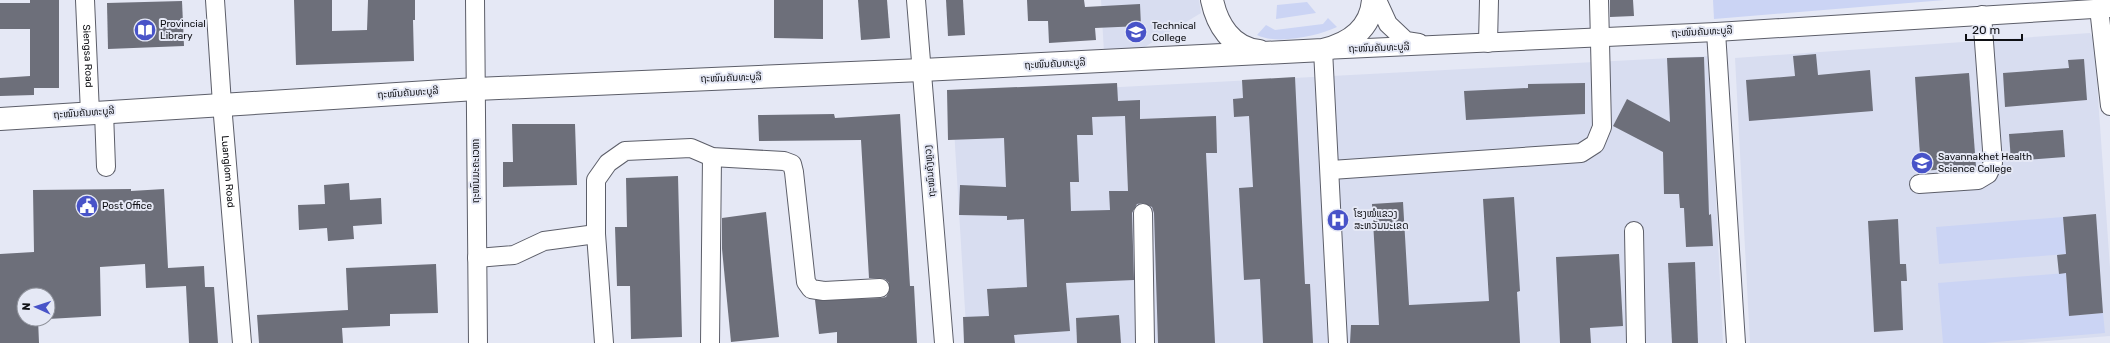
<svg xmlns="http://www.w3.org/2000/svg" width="2110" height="343" font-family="Rubik,'Noto Sans Lao',sans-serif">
	<rect width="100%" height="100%" fill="#e5e8f5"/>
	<!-- built -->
	<g fill="#d8ddf0">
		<path d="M1101 0H1199L1201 13 1138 51 1104 53Z"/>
		<path d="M2090 33 2094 40 2110 268V336L2022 343H1750L1735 58Z"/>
		<path d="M1709 56 1723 343H967L952 96Z"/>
	</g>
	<!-- green -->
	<g fill="#cbd4f4">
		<path d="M1713 0H1945L1714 19Z"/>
		<path d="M1307 2 1316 13 1276 19 1277 5Z"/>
		<path d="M1328 18 1337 27C1318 36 1277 45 1257 35L1266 25 1275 30 1323 24Z"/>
		<path d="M2063 217 2066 254 1939 264 1936 227Z"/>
		<path d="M2066 273 2069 316 2103 313 2105 333 1984 343H1943L1938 283Z"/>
	</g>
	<!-- building -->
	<g fill="#6d6f7a" fill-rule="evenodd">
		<path d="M30 0H59V88H34V95L0 96V78L30 76V29H0V3H30Z"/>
		<path d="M294 0H332V31L367 30 368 0H415V20H413L414 61 296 65Z"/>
		<path d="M774 0H823V39L774 38Z"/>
		<path d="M858 0H887L890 38 861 40Z"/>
		<path d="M946 0H963L965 35 948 36Z"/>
		<path d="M1027 0H1084L1085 7 1140 4 1141 26 1095 28 1096 40 1049 43 1048 21H1028Z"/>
		<path d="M1610 0H1633L1634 16 1610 17Z"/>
		<path d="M182 1 184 46 108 49 107 3Z"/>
		<path d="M1816 54 1818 75 1870 70 1873 111 1749 121 1746 80 1795 76 1793 56Z"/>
		<path d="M1704 57 1709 215 1711 214 1713 246 1686 247 1684 208H1680L1679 194H1664L1663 152 1613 126 1627 99 1670 122 1667 58Z"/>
		<path d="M2084 59 2087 100 2005 107 2003 73 2069 68 2068 60Z"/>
		<path d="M1969 73 1976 167 1921 171 1915 77Z"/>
		<path d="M1295 77 1305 284H1310L1313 343H1263L1260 279 1244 280 1239 188 1253 187 1249 116 1234 117 1233 99 1243 98 1242 80Z"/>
		<path d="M1117 83 1118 101 1140 100V119L1216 116 1217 153H1206L1215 343H1158L1154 213 1152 207 1143 203 1137 204 1132 213 1134 280 1066 283 1070 331 1014 335 1015 343H964L963 317 989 316 987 289 1027 287 1024 219 1007 220V216L959 215 960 185 1006 187 1004 138 948 140 947 90ZM1125 116 1128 191H1109L1110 210 1071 211 1070 182H1079L1077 135H1093L1092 117Z"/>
		<path d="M1585 83V114L1466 120 1464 91 1528 88V84Z"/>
		<path d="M834 114 835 118 900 114 910 286H914L917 343H837V332L819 334 815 300 881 298 886 297 889 292V283L885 279 869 278 861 140 759 141 758 115Z"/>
		<path d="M512 124H575L577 185 503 187V162H513Z"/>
		<path d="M2063 130 2065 157 2011 161 2009 134Z"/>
		<path d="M678 176 682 337 631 339 630 286H617L615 227H627L626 178Z"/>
		<path d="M349 183 350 200 381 198 382 224 353 226 354 239 328 241 327 228 299 230 298 205 325 204 324 185Z"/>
		<path d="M131 189V191L164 189 168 268 204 266 205 287H214L218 343H189L186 286 146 288 145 264 100 267 101 316 48 319V295H24V319H47H38L39 343H0V254L34 252 33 190Z"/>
		<path d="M1514 197 1520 291 1517 292 1520 343H1350L1351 325H1379L1372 204 1403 202 1409 305 1489 301 1483 199Z"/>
		<path d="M766 212 779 337 731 342 722 249V218Z"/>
		<path d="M2096 214 2103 313 2069 316 2066 273 2059 274 2057 255 2066 254 2063 217Z"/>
		<path d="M1898 219 1900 264H1906L1907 281H1901L1903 330 1874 332 1868 221Z"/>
		<path d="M1619 254 1623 326 1590 328 1591 343H1560L1556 257Z"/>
		<path d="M1695 262 1698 343H1672L1668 263Z"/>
		<path d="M436 264 438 313 390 314V326L342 328 343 343H259L257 315 348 310 346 268Z"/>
		<path d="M1119 315 1121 343H1077L1076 318Z"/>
	</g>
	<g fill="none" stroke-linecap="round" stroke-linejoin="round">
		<!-- minor casing -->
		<g stroke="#5c5e69" stroke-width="20">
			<g id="minor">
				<path id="s1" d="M85 0 90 113"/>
				<path id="s2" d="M215 0 222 104 242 343"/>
				<path d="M475 0 478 343"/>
				<path d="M916 0 944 343"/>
				<path d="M1377 0 1388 24 1406 41 1419 43"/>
				<path d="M2099 8 2110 106"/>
				<path d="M1716 32 1736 343"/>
				<path d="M1488 43 1489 0"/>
				<path d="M104 112 106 167"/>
				<path d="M1331 170 1581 153 1595 144 1602 127 1599 0"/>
				<path d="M1919 184 1978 180 1988 174 1993 163 1982 15"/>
				<path d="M1143 213 1145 343"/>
				<path d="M1634 231 1636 343"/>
				<path d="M477 258 514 255 544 241 596 234"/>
				<path d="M604 343 596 234V180L608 163 625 151 691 148 712 157 784 161 792 164 794 172 806 282 811 289 824 291 880 288"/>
				<path d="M710 343 712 157"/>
				<path d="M1338 343 1323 50 1716 32 2110 8"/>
			</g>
		</g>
		<!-- major casing -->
		<g stroke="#5c5e69" stroke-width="24">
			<g id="major">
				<path d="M1212 0C1217 24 1231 48 1259 51"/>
				<path d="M0 119 476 89 922 70 1323 50C1348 44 1371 29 1373 0"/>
			</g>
		</g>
		<!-- minor -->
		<use href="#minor" stroke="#fff" stroke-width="18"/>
		<!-- major -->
		<use href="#major" stroke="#fff" stroke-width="22"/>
	</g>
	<!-- icons -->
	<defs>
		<g id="library-disc" transform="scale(1.15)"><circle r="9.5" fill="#4853c8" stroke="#e5e8f5"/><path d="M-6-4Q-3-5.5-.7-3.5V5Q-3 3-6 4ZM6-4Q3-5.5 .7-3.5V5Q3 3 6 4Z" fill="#fff"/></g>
		<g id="university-disc" transform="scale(1.15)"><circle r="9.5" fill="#4853c8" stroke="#e5e8f5"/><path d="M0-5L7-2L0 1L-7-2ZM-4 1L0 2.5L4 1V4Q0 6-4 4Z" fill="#fff"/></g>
		<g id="civic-disc" transform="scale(1.15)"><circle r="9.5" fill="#4853c8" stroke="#e5e8f5"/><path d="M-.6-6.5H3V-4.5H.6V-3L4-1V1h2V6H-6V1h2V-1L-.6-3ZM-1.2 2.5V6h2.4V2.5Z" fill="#fff"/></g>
		<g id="hospital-disc" transform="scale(1.15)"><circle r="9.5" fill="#4853c8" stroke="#e5e8f5"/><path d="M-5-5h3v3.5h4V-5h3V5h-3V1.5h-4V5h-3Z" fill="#fff"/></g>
	</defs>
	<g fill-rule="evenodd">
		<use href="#library-disc" x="145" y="30"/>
		<use href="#university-disc" x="1136" y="32"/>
		<use href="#university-disc" x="1922" y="163"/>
		<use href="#civic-disc" x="87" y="206"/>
		<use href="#hospital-disc" x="1338" y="220"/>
	</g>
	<g text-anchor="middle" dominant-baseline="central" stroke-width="4" stroke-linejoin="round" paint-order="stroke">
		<!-- poi labels -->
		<g font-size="10" fill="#0f1014" stroke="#e5e8f5" text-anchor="start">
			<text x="160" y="24">Provincial<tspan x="160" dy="12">Library</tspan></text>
			<text x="1152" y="26">Technical<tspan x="1152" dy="12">College</tspan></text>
			<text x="1938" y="157">Savannakhet Health<tspan x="1938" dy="12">Science College</tspan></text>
			<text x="102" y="206">Post Office</text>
			<text x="1354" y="214">ໂຮງໝໍແຂວງ<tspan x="1354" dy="12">ສະຫວັນນະເຂດ</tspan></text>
		</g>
		<!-- street labels -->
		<g font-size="10" fill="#0f1014" stroke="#e5e8f5">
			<text transform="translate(1702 32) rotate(-3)">ຖະໜົນຄັນທະບູລີ</text>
			<text transform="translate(1379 48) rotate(-2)">ຖະໜົນຄັນທະບູລີ</text>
			<text stroke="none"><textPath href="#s1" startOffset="56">Siengsa Road</textPath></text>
			<text transform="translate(1055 64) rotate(-3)">ຖະໜົນຄັນທະບູລີ</text>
			<text transform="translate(731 78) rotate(-2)">ຖະໜົນຄັນທະບູລີ</text>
			<text transform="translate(408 93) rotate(-4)">ຖະໜົນຄັນທະບູລີ</text>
			<text transform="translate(84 113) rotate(-4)">ຖະໜົນຄັນທະບູລີ</text>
			<text transform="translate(476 171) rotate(-90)">ຖະໜົນມະຄະເວຫາ</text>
			<text transform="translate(930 171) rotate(-95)">ຖະໜົນຄັງຫຼວງ</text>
			<text stroke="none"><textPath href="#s2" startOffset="172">Luanglom Road</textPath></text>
		</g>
	</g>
	<!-- north arrow -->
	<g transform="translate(36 307) rotate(273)"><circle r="19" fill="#e5e8f5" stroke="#8f929b"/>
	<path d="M0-3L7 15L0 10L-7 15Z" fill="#4853c8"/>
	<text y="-6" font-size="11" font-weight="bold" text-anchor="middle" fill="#0f1014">N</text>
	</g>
	<!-- scale -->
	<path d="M1966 34v6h56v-6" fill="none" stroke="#0f1014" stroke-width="2"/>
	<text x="1972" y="34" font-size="12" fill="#0f1014" stroke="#e5e8f5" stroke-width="3" paint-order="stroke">20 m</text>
</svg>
